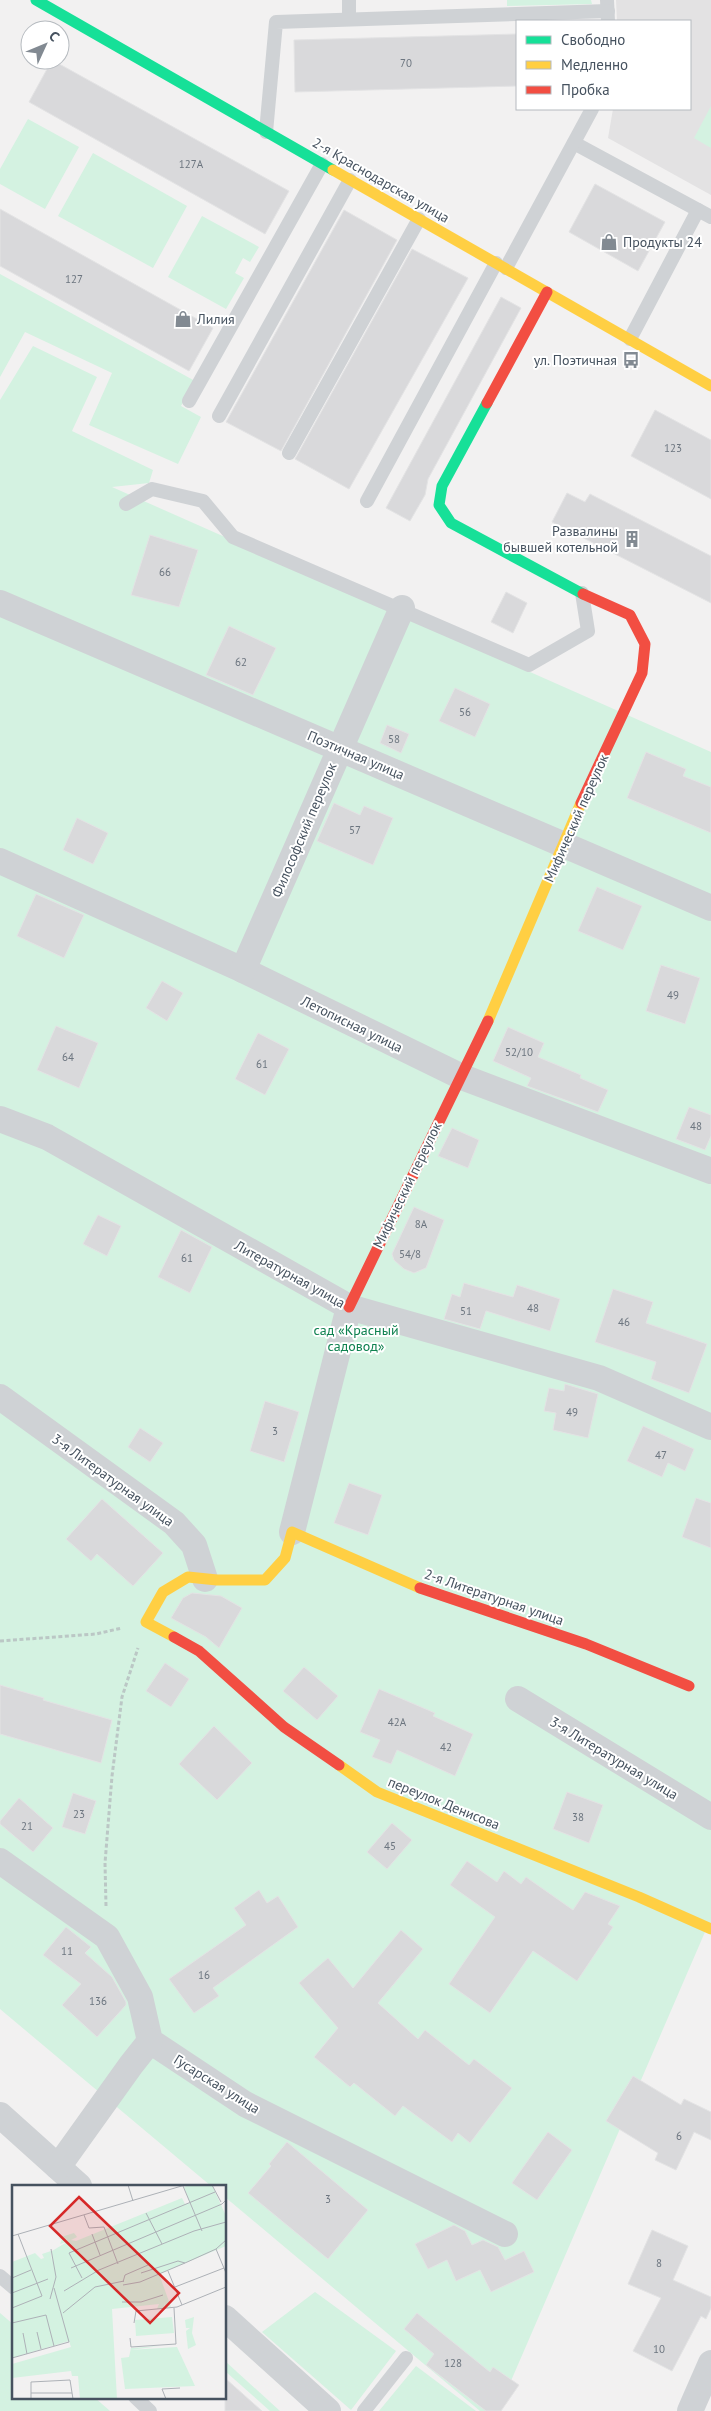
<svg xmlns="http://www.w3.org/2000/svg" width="711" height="2411" font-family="'PT Sans',sans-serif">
	<rect width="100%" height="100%" fill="#f2f1f1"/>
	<!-- education -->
	<path fill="#e3e2e3" d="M616 0H711V195L608 138 613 109H690V21H617Z"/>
	<!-- green -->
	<g fill="#d4f2e1">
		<path d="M507 0H591L592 4 507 6Z"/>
		<path d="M711 106V148L694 138Z"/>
		<path d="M28 119 79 147 45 209 0 184V169Z"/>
		<path d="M93 153 187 206 153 268 58 216Z"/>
		<path d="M202 216 259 247 250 262 243 258 235 273 244 278 226 309 168 277Z"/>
		<path d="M0 274 195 381 181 406 201 417 178 464 89 425 112 373 25 332 0 377Z"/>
		<path d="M33 346 97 377 72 431 153 470 149 483 112 487 711 752V1926L708 1925 498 2411H480L225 2197V2186H211L0 2009V400Z"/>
		<path d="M315 2292 396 2351 351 2410 262 2332Z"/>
		<path d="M0 2313 14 2325V2397H94L110 2411H0Z"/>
		<path d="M225 2361 280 2411H270L225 2371Z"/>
		<path d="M416 2366 476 2411H379Z"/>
	</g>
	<!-- building -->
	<g fill="#d9d9db" stroke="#e3e3e4">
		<path d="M517 34V86L295 92 294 40Z"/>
		<path d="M52 60 289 191 265 234 29 102Z"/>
		<path d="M595 184 665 222 638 271 569 232Z"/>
		<path d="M0 209 213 328 189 371 0 266Z"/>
		<path d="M344 210 397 240 281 451 226 422Z"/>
		<path d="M412 249 468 278 349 489 295 459Z"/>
		<path d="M501 297 521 308 428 479 425 495 410 521 386 508Z"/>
		<path d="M655 410 711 440V499L631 456Z"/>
		<path d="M567 493 585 502 590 494 711 556V603L552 522Z"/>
		<path d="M150 535 198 550 179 607 131 595Z"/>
		<path d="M506 592 527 603 513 633 491 622Z"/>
		<path d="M229 626 276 648 253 695 206 675Z"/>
		<path d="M455 688 490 704 475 737 439 721Z"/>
		<path d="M387 725 409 734 401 753 380 743Z"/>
		<path d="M646 752 686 769 683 776 711 787V833L627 798Z"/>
		<path d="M334 803 360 815 364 806 393 818 373 865 317 841Z"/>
		<path d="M77 818 108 833 93 864 63 850Z"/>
		<path d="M597 887 642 906 623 950 578 931Z"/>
		<path d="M36 894 84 915 64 958 17 936Z"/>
		<path d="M661 965 700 978 685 1024 646 1011Z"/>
		<path d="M162 981 183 993 167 1021 146 1008Z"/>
		<path d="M56 1026 98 1043 79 1088 37 1070Z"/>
		<path d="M508 1027 544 1043 538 1057 581 1075 580 1078 608 1090 598 1112 527 1086 531 1078 493 1061Z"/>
		<path d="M258 1033 289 1049 265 1095 235 1079Z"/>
		<path d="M689 1107 711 1115V1136L705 1150 676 1139Z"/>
		<path d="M452 1128 479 1140 468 1168 438 1156Z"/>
		<path d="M414 1207 444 1220 426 1268 414 1273 404 1269 394 1260 392 1254Z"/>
		<path d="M98 1215 121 1226 107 1256 83 1244Z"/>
		<path d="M181 1230 212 1247 190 1293 158 1277Z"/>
		<path d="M464 1283 513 1297 517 1285 560 1299 550 1331 486 1311 480 1329 444 1319 452 1294 460 1297Z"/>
		<path d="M613 1289 653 1302 646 1323 707 1344 689 1393 651 1379 656 1362 595 1342Z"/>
		<path d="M565 1384 598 1394 588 1438 553 1430 556 1413 544 1411 549 1388 564 1391Z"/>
		<path d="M265 1401 299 1412 284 1462 250 1451Z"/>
		<path d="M643 1426 694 1449 685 1471 668 1463 662 1477 627 1461Z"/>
		<path d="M140 1428 163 1443 150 1462 128 1447Z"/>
		<path d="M349 1483 382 1495 368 1535 334 1523Z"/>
		<path d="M696 1498 711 1503V1548L682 1537Z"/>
		<path d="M102 1499 163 1553 133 1586 97 1554 91 1561 66 1539Z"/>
		<path d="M192 1593 221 1596 242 1608 219 1648 206 1637 171 1618 183 1598Z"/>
		<path d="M165 1663 189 1679 171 1707 146 1691Z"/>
		<path d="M304 1667 338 1696 317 1720 283 1691Z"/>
		<path d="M0 1685 44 1698 43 1700 112 1720 101 1763 0 1734Z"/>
		<path d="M379 1689 435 1713 433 1716 473 1734 455 1776 397 1750 391 1764 372 1757 380 1740 360 1732Z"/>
		<path d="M214 1726 252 1763 217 1800 179 1764Z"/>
		<path d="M567 1792 603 1805 589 1843 553 1829Z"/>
		<path d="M73 1793 96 1801 85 1834 62 1827Z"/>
		<path d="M19 1798 53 1828 33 1852 0 1824V1821Z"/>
		<path d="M392 1823 412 1840 387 1869 367 1852Z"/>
		<path d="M467 1861 497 1882 504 1871 521 1884 526 1877 573 1910 585 1892 620 1906 608 1924 613 1927 577 1981 533 1951 490 2013 449 1984 495 1917 450 1885Z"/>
		<path d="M259 1890 267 1903 278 1896 298 1927 213 1988 219 1996 194 2013 169 1979 246 1925 234 1908Z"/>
		<path d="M66 1927 91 1947 85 1953 112 1977 126 2002V2005L97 2037 62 2005 81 1984 43 1955Z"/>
		<path d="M401 1930 423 1949 378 2003 418 2039 425 2030 469 2065 474 2059 512 2088 470 2143 458 2133 452 2142 403 2106 395 2116 354 2083 350 2087 314 2057 338 2028 299 1983 328 1958 353 1988Z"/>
		<path d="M633 2076 681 2105 684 2099 711 2112V2140L694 2132 676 2170 655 2160 658 2153 606 2121Z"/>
		<path d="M548 2132 572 2150 537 2200 512 2183Z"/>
		<path d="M287 2142 368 2210 328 2259 248 2193 271 2166 269 2164Z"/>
		<path d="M454 2225 465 2231 472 2245 483 2240 498 2247 505 2260 524 2251 534 2272 491 2292 480 2270 456 2281 447 2260 428 2269 415 2244Z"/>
		<path d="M652 2230 688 2246 673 2280 711 2297V2308L706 2319 701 2316 672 2371 633 2351 661 2298 628 2284Z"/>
		<path d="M417 2313 490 2372 493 2367 519 2385 501 2411H486L426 2365 434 2354 404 2329Z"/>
		<path d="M225 2378 262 2411H225Z"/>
	</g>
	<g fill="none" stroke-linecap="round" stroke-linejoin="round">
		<!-- path -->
		<g stroke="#bbc7c5" stroke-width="3" stroke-dasharray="4 2.5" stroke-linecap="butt">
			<path d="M0 1641 96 1634 122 1628"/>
			<path d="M106 1906 105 1863 112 1776 122 1697 138 1648"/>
		</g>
		<!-- lane -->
		<g stroke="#cfd2d5" stroke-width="14">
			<path d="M349 0V19"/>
			<path d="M607 0 608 21"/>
			<path d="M266 132 276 22 608 11"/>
			<path d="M574 143 711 217"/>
			<path d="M506 268 592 109"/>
			<path d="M630 339 698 210"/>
			<path d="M189 401 322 164"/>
			<path d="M219 416 350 180"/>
			<path d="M289 453 419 219"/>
			<path d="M367 501 496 263"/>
			<path d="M126 504 152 489 203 501 233 537 529 665 588 631 582 593"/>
			<path d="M0 2276 14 2288"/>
			<path d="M135 2397 150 2411"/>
			<path d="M364 2411 406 2358"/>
		</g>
		<!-- street -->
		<g stroke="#cfd2d5" stroke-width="26">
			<path d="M0 603 711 908"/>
			<path d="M0 861 243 970 462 1077 711 1171"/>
			<path d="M243 970 402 608"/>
			<path d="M0 1119 47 1137 349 1307 599 1378 711 1427"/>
			<path d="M0 1397 174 1523 194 1545 205 1579"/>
			<path d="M292 1532 349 1307"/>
			<path d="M518 1699 711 1817"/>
			<path d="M0 1861 107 1937 140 1997 150 2041 245 2104 505 2234"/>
			<path d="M0 2115 79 2186"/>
			<path d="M58 2167 131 2065 150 2041"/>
			<path d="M225 2318 328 2411"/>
			<path d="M690 2411 711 2363"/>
		</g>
		<!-- fast -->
		<g stroke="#16e098" stroke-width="11">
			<path d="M36 0 333 170"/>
			<path d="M487 403 442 486 439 505 451 523 583 594"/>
		</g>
		<!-- slow -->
		<g stroke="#ffcf43" stroke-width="11">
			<path d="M333 170 711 386"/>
			<path d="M488 1021 581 803"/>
			<path d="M174 1637 146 1622 163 1592 188 1577 217 1580H265L285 1558 292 1532 420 1588"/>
			<path d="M339 1765 377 1792 639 1897 711 1929"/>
		</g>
		<!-- jam -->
		<g stroke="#f24e42" stroke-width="11">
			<path d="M487 403 547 292"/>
			<path d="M581 803 642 673 645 644 630 615 583 594"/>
			<path d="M349 1307 488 1021"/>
			<path d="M420 1588 586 1644 689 1686"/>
			<path d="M174 1637 199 1651 284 1727 339 1765"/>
		</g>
	</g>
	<!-- icons -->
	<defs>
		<g id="shop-bare" transform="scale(1.35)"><path d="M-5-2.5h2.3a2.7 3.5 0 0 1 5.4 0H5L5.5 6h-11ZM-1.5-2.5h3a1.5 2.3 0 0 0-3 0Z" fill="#828a92" stroke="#fff" stroke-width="2.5" paint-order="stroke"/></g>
		<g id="bus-bare" transform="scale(1.35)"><path d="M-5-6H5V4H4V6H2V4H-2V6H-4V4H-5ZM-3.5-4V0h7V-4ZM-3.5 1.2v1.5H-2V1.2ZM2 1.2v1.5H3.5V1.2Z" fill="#828a92" stroke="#fff" stroke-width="2.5" paint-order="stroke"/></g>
		<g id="building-bare" transform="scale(1.35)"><path d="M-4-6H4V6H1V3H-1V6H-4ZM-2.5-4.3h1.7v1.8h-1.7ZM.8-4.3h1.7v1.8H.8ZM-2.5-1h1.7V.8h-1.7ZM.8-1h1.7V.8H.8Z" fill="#828a92" stroke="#fff" stroke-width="2.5" paint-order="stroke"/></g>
	</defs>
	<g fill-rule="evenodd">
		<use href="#shop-bare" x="609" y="242"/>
		<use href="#shop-bare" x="183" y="319"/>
		<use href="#bus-bare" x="631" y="360"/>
		<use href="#building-bare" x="632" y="539"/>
	</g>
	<g text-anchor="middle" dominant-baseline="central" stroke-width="4" stroke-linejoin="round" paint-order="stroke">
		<!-- number labels -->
		<g font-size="11" fill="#6c757f">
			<text x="406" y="63">70</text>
			<text x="191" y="164">127А</text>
			<text x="74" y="279">127</text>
			<text x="673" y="448">123</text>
			<text x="165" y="572">66</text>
			<text x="241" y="662">62</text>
			<text x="465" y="712">56</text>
			<text x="394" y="739">58</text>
			<text x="355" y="830">57</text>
			<text x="673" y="995">49</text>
			<text x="519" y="1052">52/10</text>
			<text x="68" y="1057">64</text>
			<text x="262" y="1064">61</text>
			<text x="696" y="1126">48</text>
			<text x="421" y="1224">8А</text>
			<text x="410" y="1254">54/8</text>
			<text x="187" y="1258">61</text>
			<text x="533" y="1308">48</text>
			<text x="466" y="1311">51</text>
			<text x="624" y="1322">46</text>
			<text x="572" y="1412">49</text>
			<text x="275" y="1431">3</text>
			<text x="661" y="1455">47</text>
			<text x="397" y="1722">42А</text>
			<text x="446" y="1747">42</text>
			<text x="79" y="1814">23</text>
			<text x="578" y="1817">38</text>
			<text x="27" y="1826">21</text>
			<text x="390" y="1846">45</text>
			<text x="67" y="1951">11</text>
			<text x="204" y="1975">16</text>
			<text x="98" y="2001">136</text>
			<text x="679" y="2136">6</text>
			<text x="328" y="2199">3</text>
			<text x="659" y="2263">8</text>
			<text x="659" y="2349">10</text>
			<text x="453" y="2363">128</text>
		</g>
		<!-- street labels -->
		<g font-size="14" fill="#46525f" stroke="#fff">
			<text transform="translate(381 180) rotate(30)">2-я Краснодарская улица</text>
			<text transform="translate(356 755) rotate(23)">Поэтичная улица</text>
			<text transform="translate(576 818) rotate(-66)">Мифический переулок</text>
			<text transform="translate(304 830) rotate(-67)">Философский переулок</text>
			<text transform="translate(352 1024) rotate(26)">Летописная улица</text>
			<text transform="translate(407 1185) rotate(-64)">Мифический переулок</text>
			<text transform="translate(290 1274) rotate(29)">Литературная улица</text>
			<text transform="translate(113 1480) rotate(36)">3-я Литературная улица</text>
			<text transform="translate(494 1597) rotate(19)">2-я Литературная улица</text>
			<text transform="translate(614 1758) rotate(31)">3-я Литературная улица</text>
			<text transform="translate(444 1803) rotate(22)">переулок Денисова</text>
			<text transform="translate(217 2084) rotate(32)">Гусарская улица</text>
		</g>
		<!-- poi labels -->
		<g font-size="14" fill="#46525f" stroke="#fff" text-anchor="start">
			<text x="623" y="242">Продукты 24</text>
			<text x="197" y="319">Лилия</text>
			<text x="617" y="360" text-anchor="end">ул. Поэтичная</text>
			<text x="618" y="531" text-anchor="end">Развалины<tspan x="618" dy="16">бывшей котельной</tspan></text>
		</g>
		<!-- park labels -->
		<g font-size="14" fill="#0f8250" stroke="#fff">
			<text x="356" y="1330">сад «Красный<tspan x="356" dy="16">садовод»</tspan></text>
		</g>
	</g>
	<!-- overview -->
	<g transform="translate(12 2185)">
		<rect width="214" height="214" fill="#f2f1f1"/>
		<path d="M177 0H200L214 31V61L147 89 159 122 153 123V118L152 123 145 124 147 119 100 124 105 214H68L66 191H60L59 186 0 193V179L59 162 57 156 0 173V77L23 68 29 74 32 73 30 69 39 66 40 78V66L55 57 54 53V57L48 59 50 54 46 53 62 48 65 52 59 55 64 56 170 13 173 19 178 18 172 2ZM160 132 162 148 124 151 123 135ZM182 132 180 148 184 160 176 164 174 146 178 143H174L173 135ZM148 161 118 165 165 162 183 201 113 204 109 173 117 172 119 163Z" fill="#d4f2e1"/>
		<path fill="none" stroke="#adb1b7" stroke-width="1" d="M116 0 121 16M200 0 209 17M171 1 190 46M134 28 150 59M72 30 77 43 92 42 106 79M80 49 88 70M0 51 173 0M204 64 214 88M59 83 210 19 214 15M156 86 170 120M129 88 166 76 173 78M0 93 19 85M70 93 57 68 203 7M111 97 113 90 136 80M111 100 128 97 173 78 204 64 214 55M163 102 212 83M52 106 87 85 182 46 214 37M0 108 36 94M38 114 44 92 39 64M110 117H129L151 110M0 123 30 111 6 49M51 128 83 102 112 96M0 138 34 130 42 161M122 138 124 126 165 122 214 102M25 147 29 164M11 148 15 169M118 153 119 162 164 159 162 123M0 173 57 157 42 103M19 208H60M19 214V197L58 195 61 214M154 214 150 204 168 203"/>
		<path fill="#d62828" fill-opacity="0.15" stroke="#d62828" stroke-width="2.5" d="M67 12 167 108 138 138 38 41Z"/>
		<rect width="214" height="214" fill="none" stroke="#46525f" stroke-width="2.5"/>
	</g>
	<!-- legend -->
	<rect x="516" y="20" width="175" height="90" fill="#ffffff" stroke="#b5babf"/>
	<rect x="526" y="36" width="25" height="8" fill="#16e098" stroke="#b5babf"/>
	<text x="561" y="45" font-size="15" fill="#46525f">Свободно</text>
	<rect x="526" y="61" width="25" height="8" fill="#ffcf43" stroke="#b5babf"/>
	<text x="561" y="70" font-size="15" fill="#46525f">Медленно</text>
	<rect x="526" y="86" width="25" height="8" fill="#f24e42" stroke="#b5babf"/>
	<text x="561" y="95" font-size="15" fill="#46525f">Пробка</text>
	<!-- north arrow -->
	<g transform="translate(45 45) rotate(46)"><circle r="24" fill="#ffffff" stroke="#b5babf"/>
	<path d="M0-4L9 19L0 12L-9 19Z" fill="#828a92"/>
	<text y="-8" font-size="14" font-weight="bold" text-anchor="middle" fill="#46525f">С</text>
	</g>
</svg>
